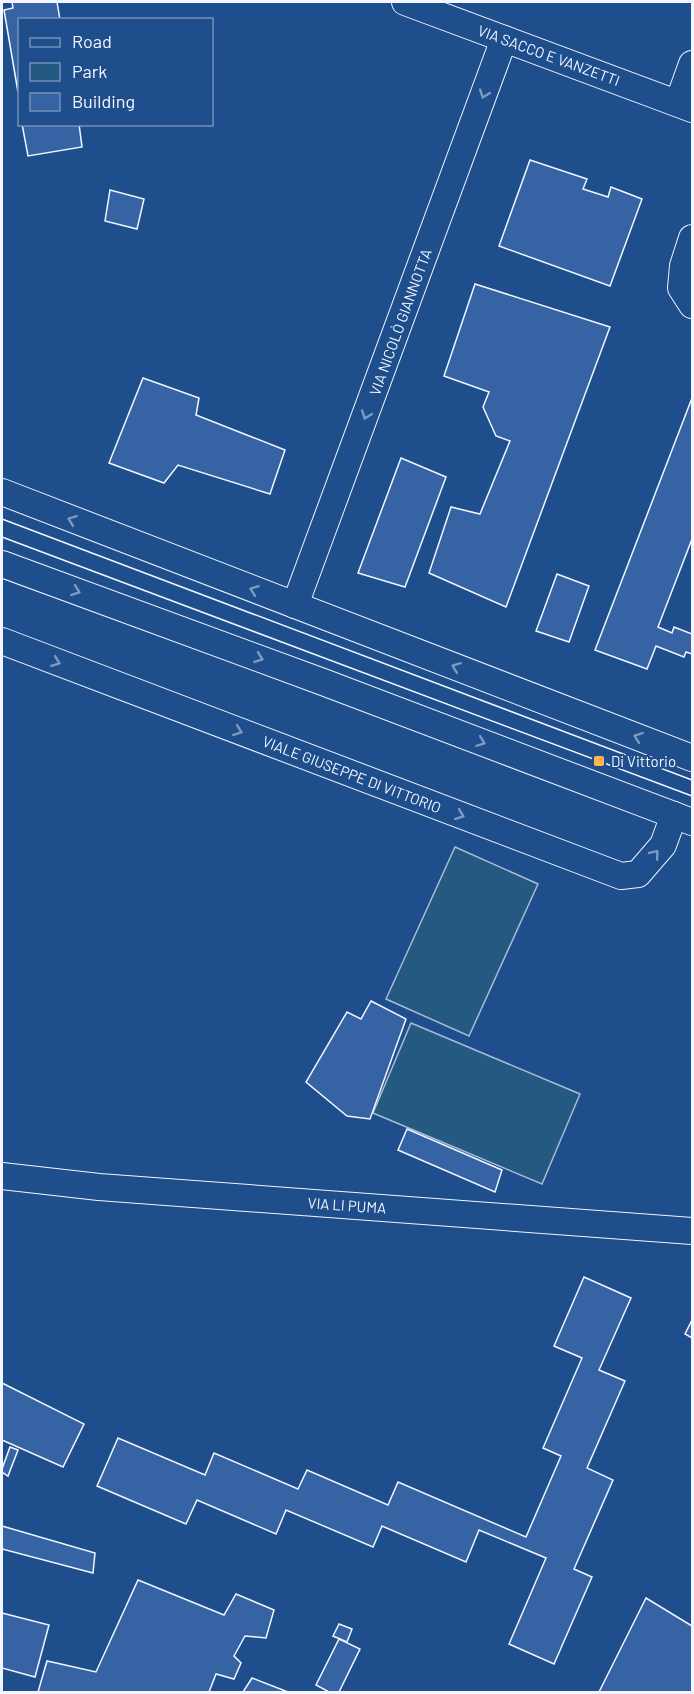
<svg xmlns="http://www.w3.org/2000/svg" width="694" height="1694" font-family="Barlow,sans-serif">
	<rect width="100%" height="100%" fill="#1f4e8c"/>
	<!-- green -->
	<g fill="#245a82" stroke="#a8bbd7" stroke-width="1.5">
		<path d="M455 847 538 884 469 1036 386 999Z"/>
		<path d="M411 1023 580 1094 542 1184 373 1113Z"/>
	</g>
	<!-- building -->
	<g fill="#3563a3" stroke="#f2f6ff" stroke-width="1.5">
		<path d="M12 2H57L60 20H20L18 92 4 10 13 8Z"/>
		<path d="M22 124H79L82 147 28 156Z"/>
		<path d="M530 160 587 179 583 189 608 197 611 187 642 199 610 286 499 246Z"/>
		<path d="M110 190 144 199 137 229 105 221Z"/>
		<path d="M475 284 610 327 506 607 429 573 451 507 480 514 510 441 496 436 483 407 489 392 444 376Z"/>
		<path d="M143 378 199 398 196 415 285 450 270 494 178 465 164 483 109 463Z"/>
		<path d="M692 398V539L658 627 672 633 674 627 692 634V654L686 652 684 657 656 646 647 669 595 650Z"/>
		<path d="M401 458 446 477 405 587 358 573Z"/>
		<path d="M557 574 589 586 569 642 536 631Z"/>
		<path d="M371 1001 406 1019 370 1119 347 1116 306 1082 347 1012 361 1019Z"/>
		<path d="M407 1129 502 1170 495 1192 398 1150Z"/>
		<path d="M584 1277 631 1298 599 1370 625 1381 587 1468 613 1480 574 1569 592 1577 554 1664 509 1644 546 1558 479 1530 466 1562 382 1526 373 1547 286 1510 276 1534 197 1500 186 1524 97 1486 118 1438 205 1475 214 1453 298 1489 307 1470 388 1505 398 1482 526 1537 561 1456 543 1448 582 1358 554 1346Z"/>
		<path d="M692 1320V1338L685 1334Z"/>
		<path d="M2 1383 84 1424 63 1467 2 1440Z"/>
		<path d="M10 1447 18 1450 8 1476 2 1472V1469Z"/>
		<path d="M2 1526 95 1553 93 1573 2 1549Z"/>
		<path d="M138 1580 224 1615 236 1594 274 1610 266 1638 245 1636 234 1656 241 1663 234 1679 216 1674 209 1692H38L47 1661 96 1672Z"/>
		<path d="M646 1598 692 1626V1692H599Z"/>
		<path d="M2 1613 49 1625 35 1677 2 1668Z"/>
		<path d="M339 1624 352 1629 347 1642 333 1636Z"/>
		<path d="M339 1639 360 1649 339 1692H329L316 1685Z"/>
		<path d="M252 1678 288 1692H243Z"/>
	</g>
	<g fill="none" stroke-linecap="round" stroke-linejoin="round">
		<!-- minor casing -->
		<g stroke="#f2f6ff" stroke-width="28">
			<g id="minor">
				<path d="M405 2 692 109"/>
				<path d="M678 103 692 64"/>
				<path d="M692 238 683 266 681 288 692 305"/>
				<path d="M2 492 692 758"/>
				<path d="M2 564 323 682 692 822"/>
				<path d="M295 605 504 39"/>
				<path d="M2 641 621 876 638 874 663 845 674 815"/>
				<path d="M2 1176 99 1187 692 1231"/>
			</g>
		</g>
		<!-- minor -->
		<use href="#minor" stroke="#1f4e8c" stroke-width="26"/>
		<!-- tram -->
		<g stroke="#f2f6ff" stroke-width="1.5">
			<path d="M2 519 692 780"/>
			<path d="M2 537 692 796"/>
		</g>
	</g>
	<!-- one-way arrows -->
	<defs><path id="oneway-chevron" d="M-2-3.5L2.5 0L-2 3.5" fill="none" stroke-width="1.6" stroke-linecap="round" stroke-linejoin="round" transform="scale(1.5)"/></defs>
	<g stroke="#7e9ac0">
		<use href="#oneway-chevron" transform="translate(484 94) rotate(110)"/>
		<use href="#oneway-chevron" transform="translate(366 415) rotate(110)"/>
		<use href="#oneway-chevron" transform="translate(72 520) rotate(-159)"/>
		<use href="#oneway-chevron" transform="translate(254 590) rotate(-159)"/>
		<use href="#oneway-chevron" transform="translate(76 591) rotate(20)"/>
		<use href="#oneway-chevron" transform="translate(259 658) rotate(20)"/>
		<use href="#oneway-chevron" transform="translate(56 662) rotate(21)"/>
		<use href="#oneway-chevron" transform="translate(456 667) rotate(-159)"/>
		<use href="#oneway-chevron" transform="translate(238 731) rotate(21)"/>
		<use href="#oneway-chevron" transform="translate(638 737) rotate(-160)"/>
		<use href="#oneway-chevron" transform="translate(481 742) rotate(21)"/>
		<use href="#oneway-chevron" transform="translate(460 815) rotate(21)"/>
		<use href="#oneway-chevron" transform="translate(655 854) rotate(-50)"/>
	</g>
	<!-- markers -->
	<rect fill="#ffb74d" stroke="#1f4e8c" stroke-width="2" x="593" y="755" width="12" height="12" rx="3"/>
	<g text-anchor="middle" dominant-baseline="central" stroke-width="4.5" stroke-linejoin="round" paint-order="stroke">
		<!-- street labels -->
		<g font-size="15" fill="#f2f6ff" stroke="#1f4e8c">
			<text transform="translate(549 55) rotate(20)">VIA SACCO E VANZETTI</text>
			<text transform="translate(400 322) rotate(-70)">VIA NICOLÒ GIANNOTTA</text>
			<text transform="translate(352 774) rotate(21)">VIALE GIUSEPPE DI VITTORIO</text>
			<text transform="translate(347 1205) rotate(4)">VIA LI PUMA</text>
		</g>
		<!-- poi labels -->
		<g font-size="15" fill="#f2f6ff" stroke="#1f4e8c" text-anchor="start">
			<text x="611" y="761">Di Vittorio</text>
		</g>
	</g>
	<!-- border -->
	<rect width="694" height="1694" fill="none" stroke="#f2f6ff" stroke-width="6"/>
	<!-- legend -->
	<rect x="18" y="18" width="195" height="108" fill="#1f4e8c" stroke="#7391ba" stroke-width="1.5"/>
	<rect x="30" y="38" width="30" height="9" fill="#1f4e8c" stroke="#7391ba" stroke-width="1.5"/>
	<text x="72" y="48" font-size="18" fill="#f2f6ff">Road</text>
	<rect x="30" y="63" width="30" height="18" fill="#245a82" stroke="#7391ba" stroke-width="1.5"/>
	<text x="72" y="78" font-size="18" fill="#f2f6ff">Park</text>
	<rect x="30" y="93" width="30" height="18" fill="#3563a3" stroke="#7391ba" stroke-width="1.5"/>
	<text x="72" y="108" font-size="18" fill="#f2f6ff">Building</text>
</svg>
